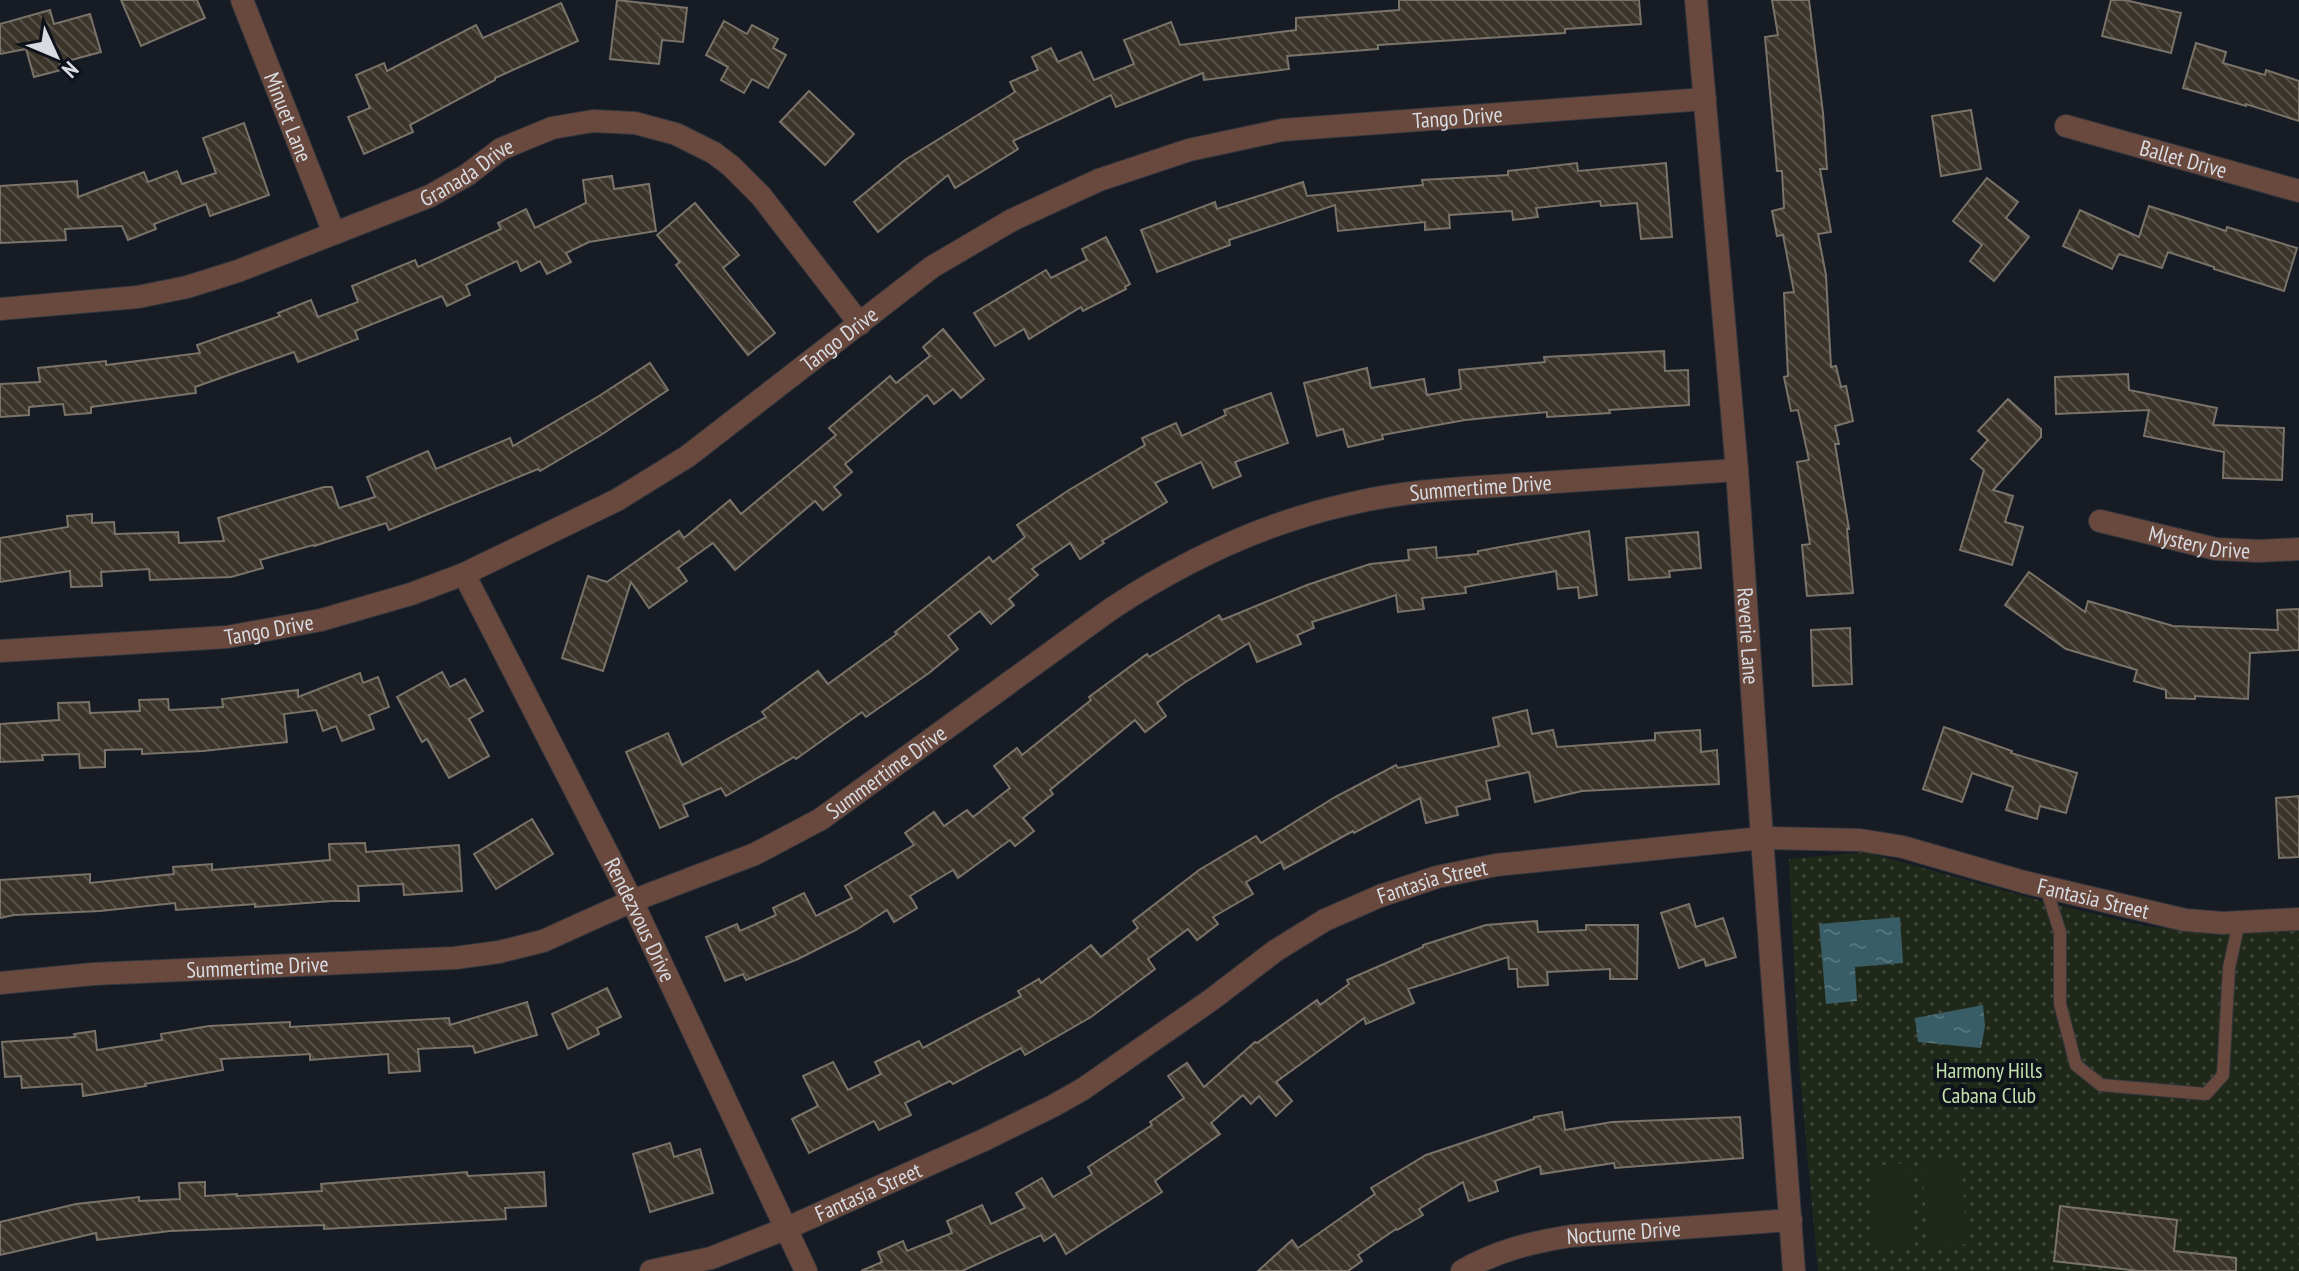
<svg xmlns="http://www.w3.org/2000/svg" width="2299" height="1271" font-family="'PT Sans Narrow',sans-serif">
	<defs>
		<pattern id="park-dots" width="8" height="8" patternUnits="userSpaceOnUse" patternTransform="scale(2)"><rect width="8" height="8" fill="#202919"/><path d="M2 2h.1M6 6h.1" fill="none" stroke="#40473a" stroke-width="1.8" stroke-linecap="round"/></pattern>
		<pattern id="water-ripples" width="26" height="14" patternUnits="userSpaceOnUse" patternTransform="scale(2)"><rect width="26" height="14" fill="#395d66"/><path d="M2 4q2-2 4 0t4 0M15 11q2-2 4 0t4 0" fill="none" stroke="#55747c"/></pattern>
		<pattern id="building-back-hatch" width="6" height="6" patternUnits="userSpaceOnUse" patternTransform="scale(2)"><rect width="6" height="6" fill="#3a342b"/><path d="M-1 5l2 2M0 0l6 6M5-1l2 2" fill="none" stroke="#565149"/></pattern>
	</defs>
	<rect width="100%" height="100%" fill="#171b24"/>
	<!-- park -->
	<path fill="url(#park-dots)" d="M1865 852 2053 904 2145 926 2210 933 2299 929V1271H1818L1799 1064 1789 859Z"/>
	<!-- pitch -->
	<g fill="#202919">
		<path d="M1961 1160 1967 1244 1928 1247 1922 1162Z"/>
		<path d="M1909 1163 1915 1248 1875 1250 1870 1166Z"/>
	</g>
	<!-- water -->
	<g fill="url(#water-ripples)">
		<path d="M1900 917 1903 963 1855 967 1857 1001 1826 1004 1819 924Z"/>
		<path d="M1983 1005 1985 1026 1981 1048 1918 1042 1915 1018Z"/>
	</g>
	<!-- building -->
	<g fill="url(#building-back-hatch)" stroke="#7a7369" stroke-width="2">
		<path d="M121 0H197L205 18 141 46Z"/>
		<path d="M617 0 687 8 683 42 662 40 659 64 610 59Z"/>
		<path d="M1399 0H1639L1641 24 1565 29V33L1378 45V49L1287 56 1289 69 1204 80 1203 73 1116 107 1111 95 1013 141 1018 149 955 188 948 175 878 232 854 202 905 160 1015 92 1010 82 1038 70 1032 57 1051 48 1058 62 1081 52 1094 80 1134 64 1124 40 1171 22 1180 45 1296 30V18L1399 10Z"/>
		<path d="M1772 0H1809L1823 113 1827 169H1820L1831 232 1818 234 1826 275 1831 367 1836 366 1841 387 1846 386 1853 421 1835 426 1839 444H1835L1849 529H1847L1853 593 1807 596 1802 545 1810 544 1797 462 1809 460 1798 410 1791 411 1784 377 1788 376 1784 293 1794 292 1783 235 1777 236 1772 211 1784 208 1782 171H1777L1765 37 1778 35Z"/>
		<path d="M2111 0H2125L2181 13 2171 53 2102 36Z"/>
		<path d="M561 3 578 41 495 78V80L410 125 413 132 364 154 348 117 370 108 356 75 384 63 387 71 476 25 483 38Z"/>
		<path d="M50 10 54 24 90 14 101 52 60 63 61 70 34 77 26 49 0 54V24Z"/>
		<path d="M724 21 747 34 752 25 778 39 773 48 786 55 768 88 752 79 744 93 721 80 728 67 706 55Z"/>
		<path d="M2196 43 2226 52 2223 63 2265 75 2266 70 2299 81V121L2246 104V106L2183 88Z"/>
		<path d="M809 91 854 134 825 165 780 122Z"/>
		<path d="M1971 110 1981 169 1941 176 1932 116Z"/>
		<path d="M244 123 269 195 210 216 206 204 154 224 156 229 128 240 122 226 65 229 66 240 0 243V186L77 181 78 197 144 172 148 182 177 171 182 184 216 173 203 138Z"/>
		<path d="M1577 163 1578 171 1666 163 1672 237 1641 239 1637 203 1601 206 1600 201 1536 208 1538 217 1513 220 1512 211 1449 215 1450 228 1425 230V222L1338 231 1335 205 1229 240 1230 245 1157 272 1141 230 1215 202 1217 209 1303 182 1307 196 1423 185 1422 180 1508 175V171Z"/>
		<path d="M612 176 614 189 649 184 656 231 589 242 566 253 571 262 547 274 540 261 521 271 517 261 466 285 470 295 447 306 442 296 355 331 358 339 298 362 294 352 195 387 196 393 91 407V413L65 415 63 404 29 407V415L0 417V384L40 382 38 368 106 361V365L200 353 197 345 280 316 278 313 311 300 318 317 358 302 352 286 415 260 418 267 501 229 498 223 526 209 535 228 586 203 583 180Z"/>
		<path d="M1987 178 2018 202 2006 218 2029 237 1994 281 1970 261 1982 245 1953 221Z"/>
		<path d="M695 203 739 255 723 268 775 333 748 355 676 265 680 262 657 235Z"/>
		<path d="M2149 206 2226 231 2227 227 2297 248 2284 291 2214 269V267L2168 252 2162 268 2119 254 2112 269 2063 246 2080 210 2139 237Z"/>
		<path d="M1106 237 1130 284 1125 287 1126 289 1083 311 1081 307 1029 339 1024 329 995 346 974 313 1046 270 1051 278 1087 260 1082 249Z"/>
		<path d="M943 329 984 379 961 398 953 389 934 404 927 395 845 464 852 472 834 487 841 495 823 510 815 501 735 570 713 543 678 568 687 581 649 608 631 582 603 671 562 658 588 576 607 582 679 531 684 538 730 500 741 514 836 435 829 428 890 376 896 383 930 356 923 347Z"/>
		<path d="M1664 351 1665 371 1688 370 1689 405 1609 410 1610 413 1547 417V412L1465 420 1382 435 1383 439 1348 447 1343 429 1317 436 1304 383 1367 368 1371 388 1424 379 1427 395 1461 389 1459 370 1545 362 1544 357Z"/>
		<path d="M650 363 668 390 601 435 540 471 538 469 389 530 386 523 314 546 313 545 260 560 263 568 231 577 150 580 149 569 101 572 102 586 71 587 70 571 0 582V538L68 527 67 516 92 514V523L114 522 115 534 178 532 179 543 224 541 218 518 324 487H332L339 508 375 497 367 477 428 451 436 469 510 438 513 446 599 396Z"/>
		<path d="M2128 374 2129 390 2217 408 2213 425 2284 428 2282 480 2223 478 2224 452 2144 436 2149 410 2056 414 2055 377Z"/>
		<path d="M1271 393 1288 443 1235 462 1241 476 1213 488 1201 462 1155 483 1167 502 1102 541 1104 543 1080 559 1070 543 1032 569 1038 575 1009 599 1014 605 991 624 980 611 948 636 958 649 929 673 866 717 862 712 796 759 794 757 726 796 721 788 683 805 688 816 660 828 626 752 668 733 682 765 766 717 762 712 818 671 828 684 897 634 895 632 989 557 993 562 1025 537 1017 525 1069 490 1145 445 1142 438 1176 423 1182 436 1226 415 1224 410Z"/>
		<path d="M2008 399 2041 429V437L1993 490 2013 496 2005 522 2023 527 2012 565 1960 550 1984 470 1971 459 1988 440 1978 431Z"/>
		<path d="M1589 531 1597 595 1579 598 1578 587 1558 589 1556 571 1465 587 1466 593 1422 598 1424 609 1398 612 1396 595 1312 622 1314 628 1297 635 1301 644 1257 662 1249 643 1184 683 1157 703 1166 716 1145 732 1135 720 1050 790 1053 794 1023 818 1034 831 1015 846 1010 840 958 878 953 870 910 896 917 908 894 922 887 910 856 930 798 959 746 980 743 974 725 981 706 937 737 924 740 931 776 915 773 908 804 893 816 916 852 898 845 886 914 845 905 833 934 812 944 826 967 810 973 817 1010 788 994 766 1017 748 1022 755 1091 700 1089 697 1147 654 1149 657 1219 615 1222 620 1307 585 1370 564 1409 560 1408 550 1436 547 1437 558 1478 554V551Z"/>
		<path d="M1698 532 1701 568 1669 571 1670 577 1629 580 1626 538Z"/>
		<path d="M2029 572 2085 612 2088 601 2173 626 2278 630 2277 610 2299 609V650L2250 653 2248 699 2195 696V699L2166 698V690L2134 681 2137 670 2066 649 2005 605Z"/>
		<path d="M1850 628 1852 684 1813 686 1811 630Z"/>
		<path d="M442 672 450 687 465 679 483 711 469 719 489 756 449 778 427 739 422 742 397 697Z"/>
		<path d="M360 673 363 683 378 677 389 707 369 715 374 729 342 741 336 726 323 731 316 710 284 714 287 742 203 751 142 754V749L105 750V767L80 768 79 754 42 755 43 760 0 762V724L59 720 58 703 89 702 90 713 140 711 139 700 168 699 169 710 223 707 222 699 298 690V697Z"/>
		<path d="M1527 710 1532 734 1553 730 1557 747 1655 740V733L1700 730 1701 752 1717 750 1719 784 1582 791 1535 802 1529 772 1486 781 1490 799 1456 807 1458 815 1426 823 1420 798 1354 833 1353 831 1284 869 1281 862 1246 882 1253 894 1213 917 1218 924 1197 940 1188 929 1148 959 1155 969 1091 1017 1025 1055 1021 1048 953 1084 950 1081 905 1103 911 1115 879 1130 874 1121 809 1153 792 1119 818 1106 803 1076 833 1062 848 1090 881 1074 875 1062 919 1041 923 1048 1021 996 1018 991 1039 979 1041 983 1091 945 1101 957 1138 928 1133 921 1199 870 1256 836 1261 843 1335 797 1396 765 1398 768 1499 746 1493 718Z"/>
		<path d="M1944 727 2012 751 2011 753 2077 773 2066 813 2040 806 2037 819 2006 810 2013 787 1972 773 1962 802 1923 789Z"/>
		<path d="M2299 796V857L2279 858 2276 798Z"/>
		<path d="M532 819 553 854 496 889 474 854Z"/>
		<path d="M365 843 366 852 459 845 462 891 404 895 403 884 358 886 359 901H332L255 907V904L176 910 175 903 100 911 14 915 0 918V880L90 874V883L174 874 173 867 212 864V870L330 860 329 844Z"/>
		<path d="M1689 904 1696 927 1723 918 1736 957 1706 966 1704 959 1679 968 1661 913Z"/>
		<path d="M1537 921 1538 932 1586 930V925H1638L1637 979H1610V969L1547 972 1548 985 1518 987 1517 969H1509L1508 957 1408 989 1414 1003 1366 1024 1364 1018 1276 1082 1292 1101 1276 1116 1259 1096 1251 1104 1243 1095 1211 1123 1220 1134 1155 1181 1162 1192 1066 1254 1055 1234 1044 1241 1041 1235 962 1271H861L882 1262 878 1252 903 1241 907 1251 952 1233 947 1221 982 1205 991 1224 1025 1208 1016 1193 1042 1178 1053 1197 1092 1174 1088 1167 1152 1125 1150 1122 1184 1098 1168 1076 1187 1063 1204 1087 1255 1042 1257 1043 1317 1000 1320 1005 1349 984 1347 980 1423 947V945L1486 925Z"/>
		<path d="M607 988 621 1017 597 1028 599 1034 568 1049 552 1014Z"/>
		<path d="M527 1002 537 1035 475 1053 473 1046 418 1049 420 1071 389 1073 388 1054 310 1060V1054L221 1059 223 1070 145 1084 146 1086 83 1096 82 1084 22 1088 21 1076 5 1077 2 1042 75 1037 74 1034 95 1031 97 1050 162 1040 161 1034 209 1026 290 1022V1027L449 1018 450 1025Z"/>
		<path d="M1562 1112 1565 1130 1612 1122 1740 1117 1743 1158 1615 1168 1614 1163 1541 1174 1540 1166 1495 1181 1498 1191 1469 1201 1463 1182 1419 1209 1423 1215 1397 1230 1396 1229 1358 1255 1362 1261 1348 1271H1258L1292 1240 1298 1248 1375 1194 1371 1188 1426 1155 1534 1119V1117Z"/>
		<path d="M670 1143 674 1157 700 1149 713 1193 650 1212 633 1154Z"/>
		<path d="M467 1172 468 1176 544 1172 546 1206 505 1208 506 1219 324 1229V1225L170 1231 97 1240 96 1233 0 1255V1222L76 1204 139 1197V1201L180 1199 179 1183 205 1182V1196L237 1194V1196L322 1191 321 1184Z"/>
		<path d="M2060 1206 2177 1220 2174 1251 2236 1258V1271H2139L2054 1261Z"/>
	</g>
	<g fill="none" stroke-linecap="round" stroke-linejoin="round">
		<!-- service casing -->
		<g stroke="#32363e" stroke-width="14">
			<path id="service" d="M2046 888 2060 932V1004L2076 1065 2101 1085 2206 1094 2223 1075 2229 968 2239 922"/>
		</g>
		<!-- minor casing -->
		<g stroke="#32363e" stroke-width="24">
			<g id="minor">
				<path id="s1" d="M242 0 334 233"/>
				<path id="s2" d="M1696 0 1737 470 1762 838 1794 1271"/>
				<path id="s3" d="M2066 126 2299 191"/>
				<path id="s4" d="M0 309 138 297 187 287 238 271 430 196 467 175 501 149 552 128 593 121 635 123 676 134 714 153 731 166 761 196 860 324"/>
				<path id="s5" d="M2100 521 2216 549 2259 551 2299 549"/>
				<path id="s6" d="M464 574 632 901 806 1271"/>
				<path id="s7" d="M0 651 227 637 321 620 411 594 464 574 617 500 688 456 932 267 1012 220 1099 180 1189 150 1282 130 1705 99"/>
				<path id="s8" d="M0 983 93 974 455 958 499 952 543 941 632 901 755 854 821 819 1111 609C1184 561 1263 523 1349 504 1407 490 1466 488 1524 484 1595 479 1666 474 1737 470"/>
				<path id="s9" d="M651 1271 711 1258 785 1229 986 1139 1053 1106 1083 1089 1211 1000 1275 951 1325 920 1380 896 1437 877 1496 865 1762 838 1860 840 1903 847 2024 882 2185 920 2223 923 2299 919"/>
				<path id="s10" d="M1462 1271C1495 1251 1533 1242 1571 1236L1791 1220"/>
			</g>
		</g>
		<!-- service -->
		<use href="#service" stroke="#69493e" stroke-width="12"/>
		<!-- minor -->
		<use href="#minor" stroke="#69493e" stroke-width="22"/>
	</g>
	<g text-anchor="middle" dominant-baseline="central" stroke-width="8" stroke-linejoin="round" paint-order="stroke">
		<!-- street labels -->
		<g font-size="22" fill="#d8dbe1" stroke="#0e121a">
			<text stroke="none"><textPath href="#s1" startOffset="126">Minuet Lane</textPath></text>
			<text stroke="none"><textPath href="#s7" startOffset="1590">Tango Drive</textPath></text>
			<text stroke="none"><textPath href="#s3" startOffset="122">Ballet Drive</textPath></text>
			<text stroke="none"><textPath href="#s4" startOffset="492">Granada Drive</textPath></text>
			<text stroke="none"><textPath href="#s7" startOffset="918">Tango Drive</textPath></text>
			<text stroke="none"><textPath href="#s8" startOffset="1602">Summertime Drive</textPath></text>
			<text stroke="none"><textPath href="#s5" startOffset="102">Mystery Drive</textPath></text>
			<text stroke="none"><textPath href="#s7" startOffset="270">Tango Drive</textPath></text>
			<text stroke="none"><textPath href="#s2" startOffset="638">Reverie Lane</textPath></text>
			<text stroke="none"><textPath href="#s8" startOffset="930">Summertime Drive</textPath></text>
			<text stroke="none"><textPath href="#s9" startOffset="880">Fantasia Street</textPath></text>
			<text stroke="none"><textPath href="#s9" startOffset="1552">Fantasia Street</textPath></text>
			<text stroke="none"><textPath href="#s6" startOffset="388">Rendezvous Drive</textPath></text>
			<text stroke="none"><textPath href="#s8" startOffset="258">Summertime Drive</textPath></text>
			<text stroke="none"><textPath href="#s9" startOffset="232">Fantasia Street</textPath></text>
			<text stroke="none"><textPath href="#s10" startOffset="168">Nocturne Drive</textPath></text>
		</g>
		<!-- park labels -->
		<g font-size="22" fill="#c3e0ad" stroke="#0e121a">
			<text x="1989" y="1070">Harmony Hills<tspan x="1989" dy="25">Cabana Club</tspan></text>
		</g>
	</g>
	<!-- north arrow -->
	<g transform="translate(56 56) rotate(134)" stroke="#0e121a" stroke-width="6" paint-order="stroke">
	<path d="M0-6L14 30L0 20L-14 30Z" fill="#d8dbe1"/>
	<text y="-12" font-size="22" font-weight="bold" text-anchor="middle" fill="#d8dbe1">N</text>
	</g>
</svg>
